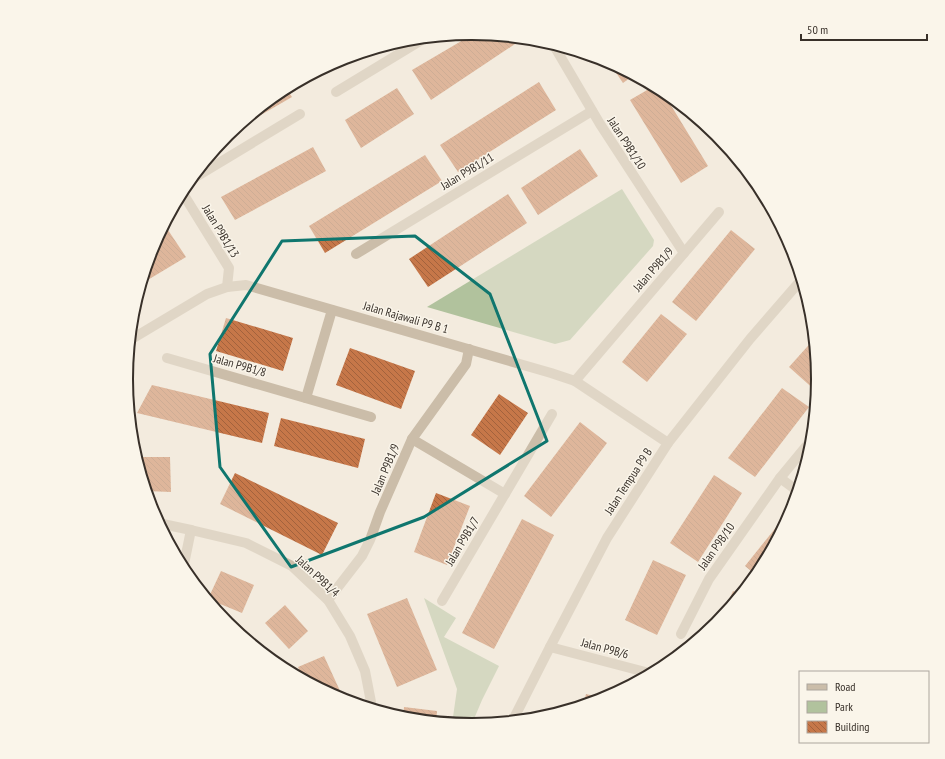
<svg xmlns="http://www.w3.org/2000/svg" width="945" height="759" font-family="'PT Sans Narrow',sans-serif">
	<defs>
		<pattern id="building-back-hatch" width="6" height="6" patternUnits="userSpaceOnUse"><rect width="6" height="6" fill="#c67749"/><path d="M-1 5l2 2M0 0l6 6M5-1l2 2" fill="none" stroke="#a2623d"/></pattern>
	</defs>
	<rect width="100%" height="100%" fill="#f3ebde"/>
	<!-- green -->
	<g fill="#b1c29d">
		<path d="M622 189 654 240 653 246 570 340 555 344 427 307Z"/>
		<path d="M424 598 456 618 444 637 499 666 482 700 471 726 452 724 457 689Z"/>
	</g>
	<!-- building -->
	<g fill="url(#building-back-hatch)">
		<path d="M475 33 510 37 515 44 431 100 412 70Z"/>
		<path d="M337 61V62L311 78 310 75Z"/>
		<path d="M608 61 634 75 623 83Z"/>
		<path d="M539 82 556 110 458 172 440 145Z"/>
		<path d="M654 86 661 89 708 166 681 183 630 100Z"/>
		<path d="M286 88 292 97 233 131 280 91Z"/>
		<path d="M397 88 414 114 361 148 345 120Z"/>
		<path d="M313 147 326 171 235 220 221 197Z"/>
		<path d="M580 149 598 176 538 215 521 188Z"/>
		<path d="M425 155 442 181 325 253 309 226Z"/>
		<path d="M508 194 527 223 428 287 409 259Z"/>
		<path d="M166 227 186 257 141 284 152 247 161 231Z"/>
		<path d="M731 230 755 249 696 321 672 302Z"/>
		<path d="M661 314 687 334 647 382 622 362Z"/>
		<path d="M226 318 293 338 283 371 216 351Z"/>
		<path d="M815 338 819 380 817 392 789 367Z"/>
		<path d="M350 348 415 371 401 409 336 385Z"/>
		<path d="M152 385 269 413 262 443 137 413Z"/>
		<path d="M782 388 809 407 755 477 728 458Z"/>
		<path d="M499 394 528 413 500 455 471 435Z"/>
		<path d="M281 418 365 439 358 468 274 446Z"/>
		<path d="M580 422 607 443 551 517 524 496Z"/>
		<path d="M136 457H170L171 492 146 491Z"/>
		<path d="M235 473 338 523 322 555 220 504Z"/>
		<path d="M714 475 742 493 698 562 670 543Z"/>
		<path d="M436 493 470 506 447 565 414 552Z"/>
		<path d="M786 515 790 518 757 576 745 566Z"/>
		<path d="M522 519 554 535 494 649 462 633Z"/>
		<path d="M653 560 686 575 657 635 625 620Z"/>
		<path d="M221 571 254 585 242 613 208 599Z"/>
		<path d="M733 591 742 595 720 622H719Z"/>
		<path d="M407 598 437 670 397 687 367 614Z"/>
		<path d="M285 605 308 631 289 649 265 623Z"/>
		<path d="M324 656 341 693 334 696 304 681 298 667Z"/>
		<path d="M586 694 606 699 583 706Z"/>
		<path d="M404 707 437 711 436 722 403 719Z"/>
	</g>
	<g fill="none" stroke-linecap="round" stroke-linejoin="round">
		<!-- minor -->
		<g stroke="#cbbda9" stroke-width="10">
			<path d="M553 44 600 124 684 253"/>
			<path d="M336 92 425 38"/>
			<path d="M189 181 300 114"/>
			<path d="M182 192 229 268 227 287"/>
			<path d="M356 254 592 111"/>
			<path d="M130 340 207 294 227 287 246 285 551 373 575 381 668 443"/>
			<path d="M167 358 371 417"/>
			<path d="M575 381 719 212"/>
			<path d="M306 398 332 310"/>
			<path d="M412 439 505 494"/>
			<path d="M780 478 799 492"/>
			<path d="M158 523 191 530 246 543 292 566 328 600 350 636 365 671 371 702 369 709"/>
			<path d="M183 569 191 530"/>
			<path d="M328 600 362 556 370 540 380 512 412 439 466 364 469 349"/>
			<path d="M442 601 552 414"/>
			<path d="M681 634 709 579 780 478 813 438"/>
			<path d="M550 647 653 674"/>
			<path d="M512 722 550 647 607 538 668 443 750 339 802 279"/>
		</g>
	</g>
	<!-- marked area -->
	<path d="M0 0H945V759H0ZM415 236 490 294 547 441 424 517 291 567 220 467 210 354 282 241Z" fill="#f3ebde" fill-opacity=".55" fill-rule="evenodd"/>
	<path fill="none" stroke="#0f766e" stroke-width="3" stroke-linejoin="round" d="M415 236 490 294 547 441 424 517 291 567 220 467 210 354 282 241Z"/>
	<g text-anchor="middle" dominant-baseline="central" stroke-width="3" stroke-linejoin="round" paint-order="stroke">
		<!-- street labels -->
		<g font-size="12" fill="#383029" stroke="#faf5ea">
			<text transform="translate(627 143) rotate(57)">Jalan P9B1/10</text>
			<text transform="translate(467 171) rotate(-31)">Jalan P9B1/11</text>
			<text transform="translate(221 231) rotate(59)">Jalan P9B1/13</text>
			<text transform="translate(653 269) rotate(-49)">Jalan P9B1/9</text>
			<text transform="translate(406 317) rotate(16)">Jalan Rajawali P9 B 1</text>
			<text transform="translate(240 365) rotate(16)">Jalan P9B1/8</text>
			<text transform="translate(385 469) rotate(-67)">Jalan P9B1/9</text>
			<text transform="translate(628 481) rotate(-57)">Jalan Tempua P9 B</text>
			<text transform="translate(462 541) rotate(-59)">Jalan P9B1/7</text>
			<text transform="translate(716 546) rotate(-55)">Jalan P9B/10</text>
			<text transform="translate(318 576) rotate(43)">Jalan P9B1/4</text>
			<text transform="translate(605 648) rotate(15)">Jalan P9B/6</text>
		</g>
	</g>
	<!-- crop -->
	<path d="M0 0H945V759H0ZM133 379a339 339 0 1 1 678 0a339 339 0 1 1-678 0Z" fill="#faf5ea" fill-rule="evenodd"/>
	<path fill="none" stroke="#383029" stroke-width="2" d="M133 379a339 339 0 1 1 678 0a339 339 0 1 1-678 0Z"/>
	<!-- legend -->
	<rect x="799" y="671" width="130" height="72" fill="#faf5ea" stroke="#aca69d"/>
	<rect x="807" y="684" width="20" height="6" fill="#cbbda9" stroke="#aca69d"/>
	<text x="835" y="691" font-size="12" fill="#383029">Road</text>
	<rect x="807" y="701" width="20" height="12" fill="#b1c29d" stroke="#aca69d"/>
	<text x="835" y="711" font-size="12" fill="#383029">Park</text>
	<rect x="807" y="721" width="20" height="12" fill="url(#building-back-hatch)" stroke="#aca69d"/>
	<text x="835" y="731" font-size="12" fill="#383029">Building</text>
	<!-- scale -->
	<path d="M801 34v6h126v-6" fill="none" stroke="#383029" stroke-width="2"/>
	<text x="807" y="34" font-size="12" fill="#383029" stroke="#faf5ea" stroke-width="3" paint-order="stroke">50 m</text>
</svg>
